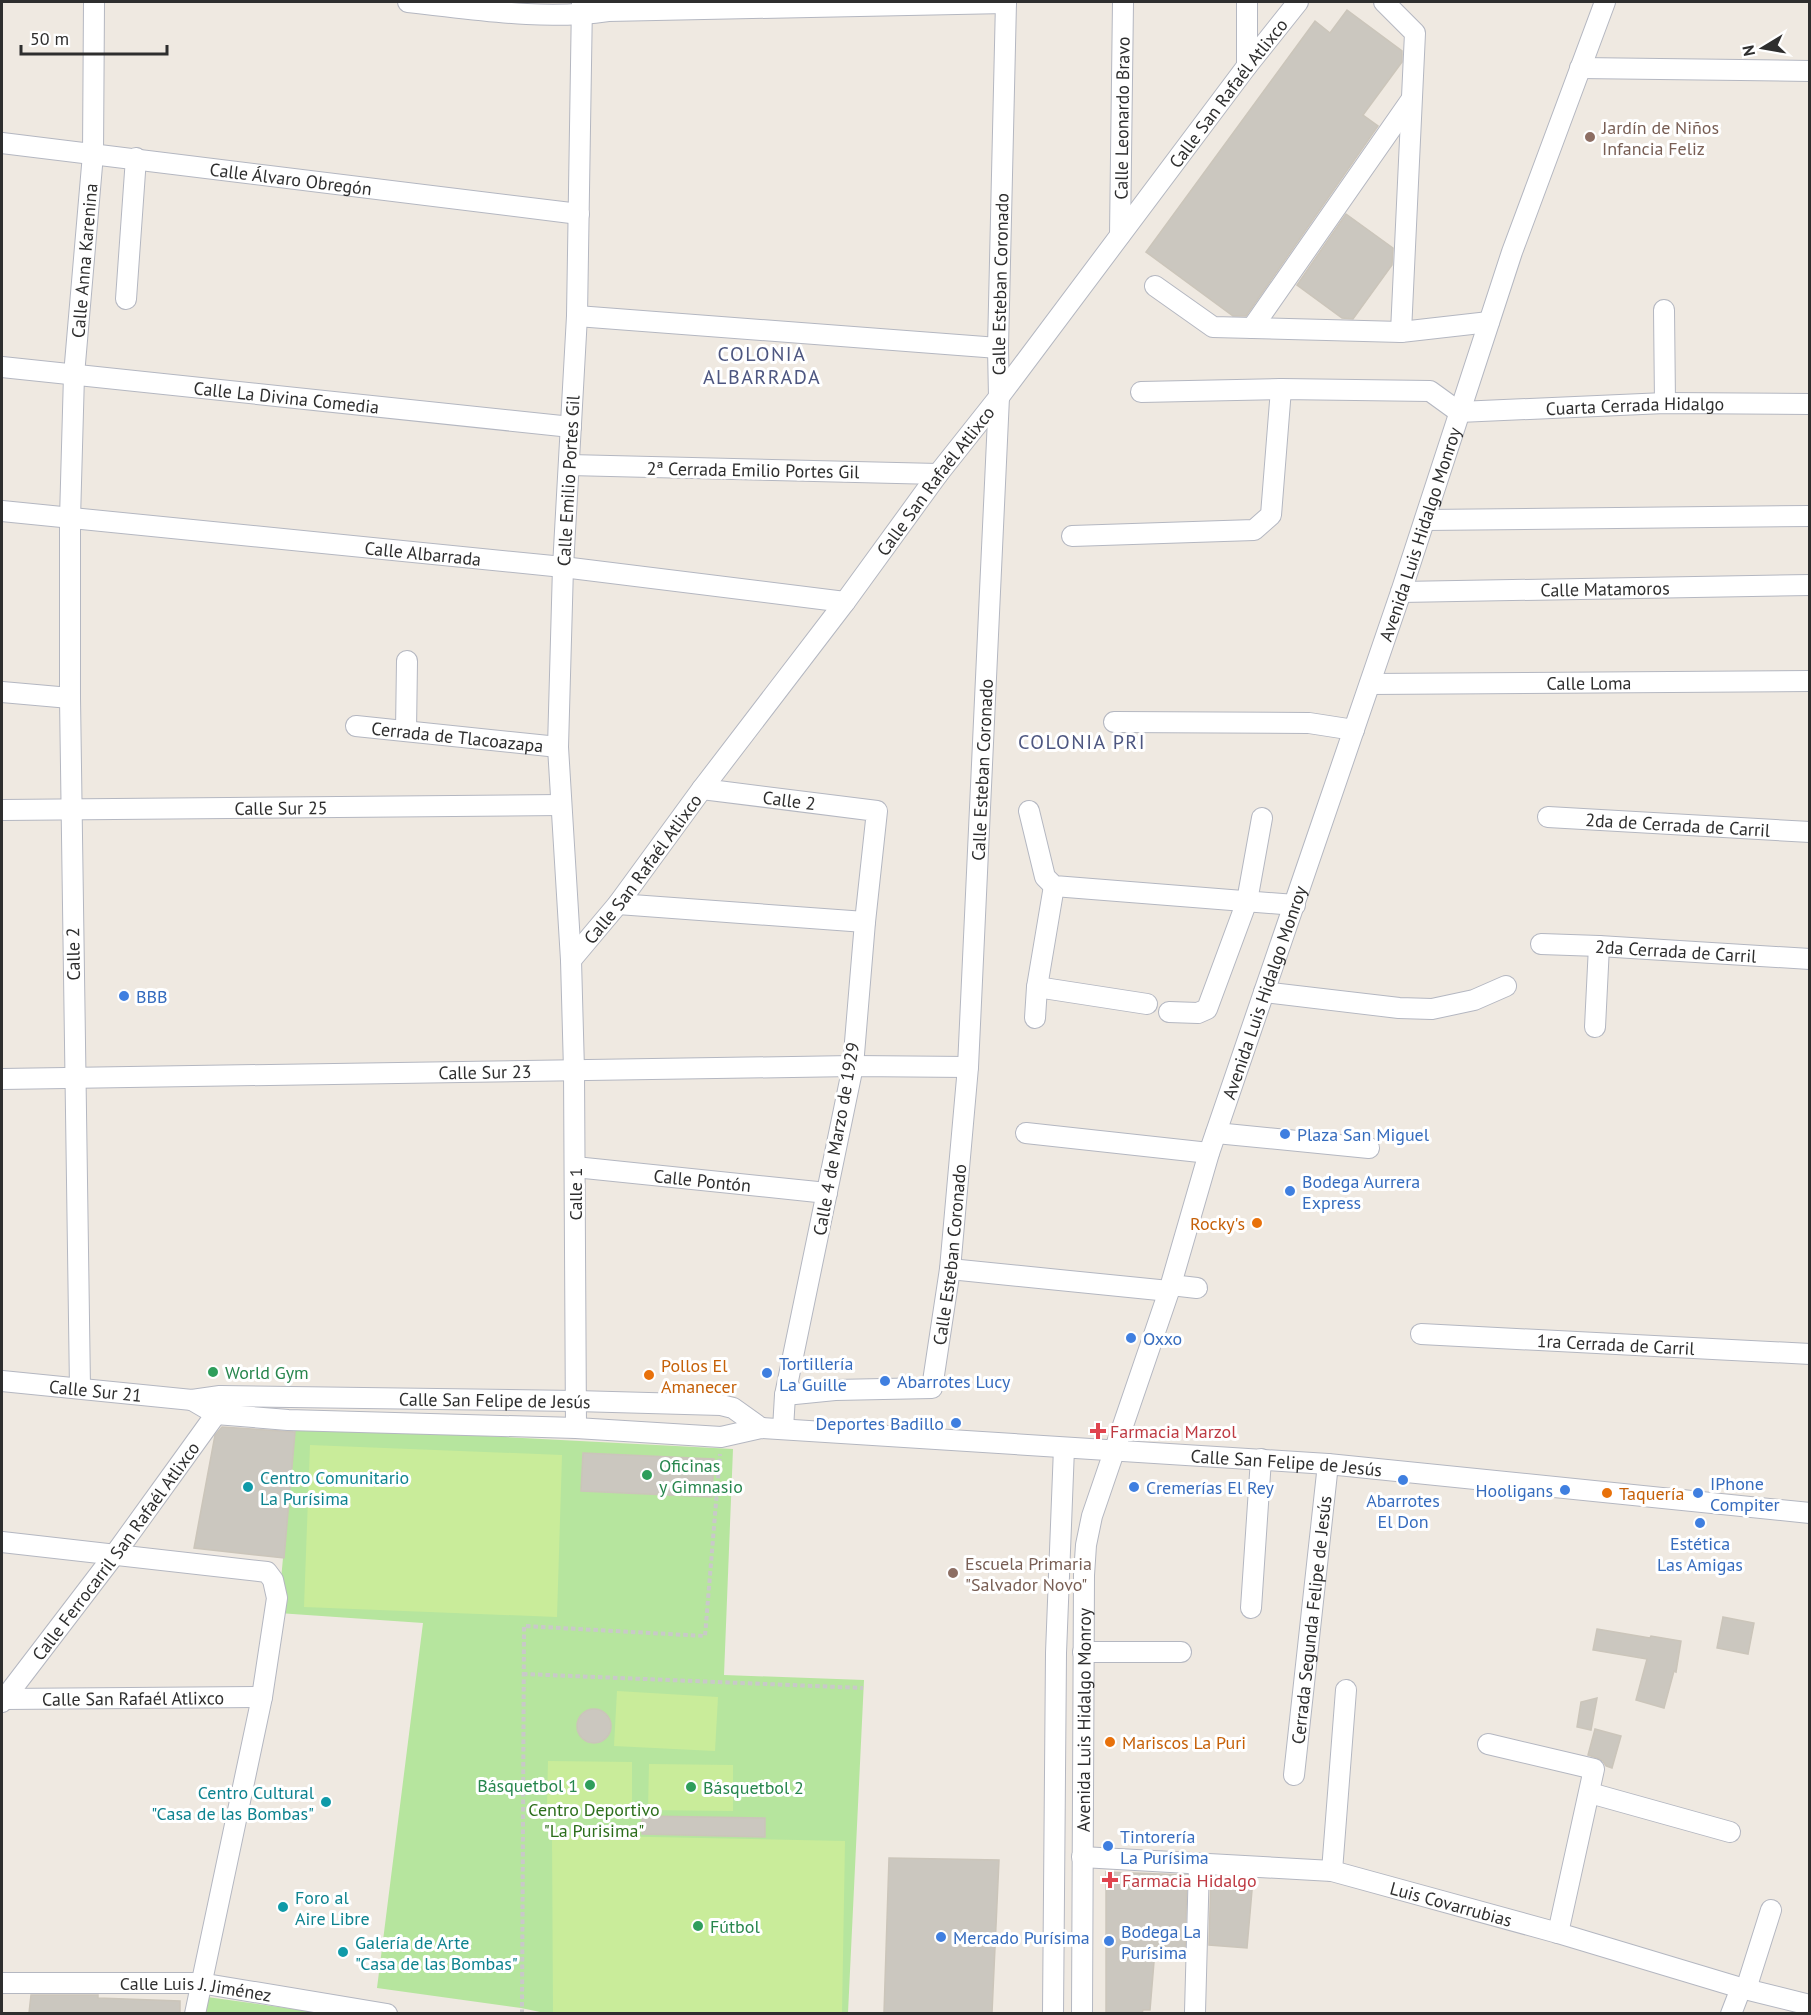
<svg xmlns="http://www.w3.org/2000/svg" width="1811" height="2015" font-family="'PT Sans',sans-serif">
	<rect width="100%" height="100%" fill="#efe9e1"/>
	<!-- green -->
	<g fill="#b6e59e">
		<path d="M295 1426 733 1449 724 1675 864 1680 848 2013H545L521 2008 377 1988 423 1623 278 1613Z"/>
		<path d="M207 1997 322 2013 205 2014Z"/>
	</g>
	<!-- pitch -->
	<g fill="#c9ec9a">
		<path d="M310 1445 562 1455 557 1617 304 1607Z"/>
		<path d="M617 1691 718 1697 715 1751 614 1746Z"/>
		<path d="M548 1761 632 1762V1809L547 1807Z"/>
		<path d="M649 1764 733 1765V1811L648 1810Z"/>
		<path d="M552 1835 845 1841 842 2013 553 2012Z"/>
	</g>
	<!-- building -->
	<g fill="#cbc7bf" stroke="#cbc5ba" stroke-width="1.5">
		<path d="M1347 10 1402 51V62L1363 115 1378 126 1246 316H1233L1146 252 1315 21 1330 33Z"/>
		<path d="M1346 214 1393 248 1392 265 1353 319 1342 318 1297 285Z"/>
		<path d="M222 1427 295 1432 284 1558 194 1548 215 1435Z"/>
		<path d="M583 1453 714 1459 712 1497 581 1491Z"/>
		<path d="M1723 1617 1754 1623 1748 1654 1717 1648Z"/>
		<path d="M1597 1629 1650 1638 1651 1636 1681 1641 1676 1672 1674 1671 1664 1708 1636 1700 1647 1659 1593 1650Z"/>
		<path d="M1597 1698 1591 1730 1577 1727 1581 1702Z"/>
		<circle cx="594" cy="1726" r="17"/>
		<path d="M1595 1729 1621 1736 1612 1768 1606 1766 1603 1761 1597 1758 1588 1755Z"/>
		<path d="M642 1816 765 1818V1837L642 1834Z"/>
		<path d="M889 1858 999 1860 992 2013H884Z"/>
		<path d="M1106 1872 1187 1875 1185 1953 1155 1950 1150 2010H1143L1142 2013H1106Z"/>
		<path d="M1211 1876 1253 1879 1247 1948 1209 1945Z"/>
		<path d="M31 1995H98V1998L180 2001V2013H29Z"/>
	</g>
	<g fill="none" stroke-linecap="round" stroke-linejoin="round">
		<!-- minor casing -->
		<g stroke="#b4b7c1" stroke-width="22">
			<g id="minor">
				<path d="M408 2C475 9 541 21 608 11L1006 3"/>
				<path d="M1384 2 1415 33 1401 332"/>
				<path d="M1247 66V2"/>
				<path d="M1580 68 1810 71"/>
				<path id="s1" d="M2 143 579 214"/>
				<path id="s2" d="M1120 235 1123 2"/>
				<path d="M1155 286 1213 327 1401 332 1489 322"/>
				<path d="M126 299 136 158"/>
				<path d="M1664 310 1665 403"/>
				<path d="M577 316 998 348"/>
				<path d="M1252 328 1411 100"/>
				<path id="s3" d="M2 367 571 427"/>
				<path id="s4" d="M1141 392 1281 389 1430 391 1459 412 1665 403 1810 404"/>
				<path d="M569 465 938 474"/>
				<path id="s5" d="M2 511 563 567 845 602"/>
				<path d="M1425 520 1810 516"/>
				<path d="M1072 536 1254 530 1271 515 1281 389"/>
				<path id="s6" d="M1401 592 1810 585"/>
				<path id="s7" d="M1370 684 1810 681"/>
				<path d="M2 692 70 698"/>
				<path d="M1114 722 1309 723 1354 730"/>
				<path id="s8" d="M356 726 558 747"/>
				<path d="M406 731 407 661"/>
				<path id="s9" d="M702 789 877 811 865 922 853 1066 785 1395 783 1429"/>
				<path id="s10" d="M2 810 561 805"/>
				<path d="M1029 811 1045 877 1054 886 1295 905"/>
				<path id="s11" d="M1548 817 1810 832"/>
				<path d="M618 904 865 922"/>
				<path id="s12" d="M1541 944 1599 946 1810 959"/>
				<path id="s13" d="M571 960 618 904 702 789 845 602 938 474 999 397 1247 66 1298 2"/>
				<path d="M1037 987 1147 1004"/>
				<path d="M1264 992 1399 1008 1432 1009 1474 1000 1506 986"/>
				<path d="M1169 1012 1198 1013 1207 1009 1247 901 1262 818"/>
				<path d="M1035 1018 1037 987 1054 886"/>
				<path d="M1595 1027 1599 946"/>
				<path id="s14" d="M2 1079 853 1066 968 1067"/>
				<path d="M1026 1133 1209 1153"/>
				<path d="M1216 1133 1369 1148"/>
				<path id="s15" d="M575 1167 827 1193"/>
				<path d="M950 1269 1169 1291"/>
				<path d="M1171 1285 1197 1288"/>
				<path id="s16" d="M1421 1334 1810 1354"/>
				<path id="s17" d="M2 1381 192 1400 220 1396 576 1401 721 1405 733 1408 761 1428"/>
				<path id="s18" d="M80 1388 70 698V519L74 375 93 154 94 2"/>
				<path id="s19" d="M785 1395 835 1390 932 1388 950 1269 968 1067 999 397 998 348 1006 2"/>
				<path id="s20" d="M192 1400 216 1414 288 1420 576 1428 721 1437 761 1428 1328 1464 1810 1513"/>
				<path id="s21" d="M576 1428 574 1070 571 960 558 747 563 567 577 316 582 2"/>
				<path d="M2 1542 267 1572 273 1580 277 1598 262 1697 195 2014"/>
				<path d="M1251 1608 1261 1459"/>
				<path d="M1083 1652H1181"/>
				<path id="s22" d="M4 1699 262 1697"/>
				<path id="s23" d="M2 1702 115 1554 172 1475 216 1414 219 1401"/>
				<path d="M1488 1744 1594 1769 1558 1933"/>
				<path id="s24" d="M1294 1775 1328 1464"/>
				<path d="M1590 1793 1730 1832"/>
				<path id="s25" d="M1082 1857 1332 1871 1558 1933 1741 1988 1810 2005"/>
				<path d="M1332 1871 1346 1690"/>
				<path id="s26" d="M2 1983H200L387 2014"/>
				<path d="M1746 1989 1771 1910"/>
				<path d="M1195 2012 1199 1864"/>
				<path d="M1053 2014 1056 1653 1064 1448"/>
				<path id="s27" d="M1082 2014 1084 1575 1086 1545 1092 1516 1169 1291 1209 1153 1401 592 1512 252 1605 2"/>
				<path d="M1731 2014 1741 1988"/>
			</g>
		</g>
		<!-- path -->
		<g stroke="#c9c9c9" stroke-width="4" stroke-dasharray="4.5 3" stroke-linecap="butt">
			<path d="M523 1674 863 1688"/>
			<path d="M522 2014 524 1626 705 1636 720 1454"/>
		</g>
		<!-- minor -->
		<use href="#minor" stroke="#fff" stroke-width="20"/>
	</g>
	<!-- markers -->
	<g fill="#8d6e63" stroke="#fff" stroke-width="2">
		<circle cx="1590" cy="137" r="6"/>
		<circle cx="953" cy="1573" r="6"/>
	</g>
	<g fill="#3f7fe0" stroke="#fff" stroke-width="2">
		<circle cx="124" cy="996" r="6"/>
		<circle cx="1285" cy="1134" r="6"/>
		<circle cx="1290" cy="1191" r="6"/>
		<circle cx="1131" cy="1338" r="6"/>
		<circle cx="767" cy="1373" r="6"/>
		<circle cx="885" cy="1381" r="6"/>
		<circle cx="956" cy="1423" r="6"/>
		<circle cx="1403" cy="1480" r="6"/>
		<circle cx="1134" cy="1487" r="6"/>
		<circle cx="1565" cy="1490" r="6"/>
		<circle cx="1698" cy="1493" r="6"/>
		<circle cx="1700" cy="1523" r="6"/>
		<circle cx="1108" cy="1846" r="6"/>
		<circle cx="941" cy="1937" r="6"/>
		<circle cx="1109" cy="1941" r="6"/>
	</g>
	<g fill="#e8710a" stroke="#fff" stroke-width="2">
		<circle cx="1257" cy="1223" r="6"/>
		<circle cx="649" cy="1375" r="6"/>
		<circle cx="1607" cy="1493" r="6"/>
		<circle cx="1110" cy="1742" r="6"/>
	</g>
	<g fill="#2e9e5b" stroke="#fff" stroke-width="2">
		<circle cx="213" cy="1372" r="6"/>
		<circle cx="647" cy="1475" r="6"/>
		<circle cx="590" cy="1785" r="6"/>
		<circle cx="691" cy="1787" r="6"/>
		<circle cx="698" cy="1926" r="6"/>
	</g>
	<g fill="#e0444e" stroke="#fff" stroke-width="2">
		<path d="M1095 1422h6v6h6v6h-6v6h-6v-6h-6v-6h6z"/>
		<path d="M1107 1871h6v6h6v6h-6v6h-6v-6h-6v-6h6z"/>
	</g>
	<g fill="#0f9aa8" stroke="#fff" stroke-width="2">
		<circle cx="248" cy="1487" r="6"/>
		<circle cx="326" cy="1802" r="6"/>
		<circle cx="283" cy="1907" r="6"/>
		<circle cx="343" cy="1952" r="6"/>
	</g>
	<g text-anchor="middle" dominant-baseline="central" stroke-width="6" stroke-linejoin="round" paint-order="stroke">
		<!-- street labels -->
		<g font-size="18" fill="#2e2e2e" stroke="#fff">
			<text stroke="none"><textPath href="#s13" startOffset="1088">Calle San Rafaél Atlixco</textPath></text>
			<text stroke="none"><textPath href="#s2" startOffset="117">Calle Leonardo Bravo</textPath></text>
			<text stroke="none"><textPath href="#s1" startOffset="291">Calle Álvaro Obregón</textPath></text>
			<text stroke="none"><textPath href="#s18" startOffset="1128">Calle Anna Karenina</textPath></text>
			<text stroke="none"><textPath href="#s19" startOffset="1254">Calle Esteban Coronado</textPath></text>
			<text stroke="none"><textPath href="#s3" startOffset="286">Calle La Divina Comedia</textPath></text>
			<text stroke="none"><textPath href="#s4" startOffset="501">Cuarta Cerrada Hidalgo</textPath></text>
			<text transform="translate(753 470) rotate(1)">2ª Cerrada Emilio Portes Gil</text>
			<text stroke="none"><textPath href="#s21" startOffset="948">Calle Emilio Portes Gil</textPath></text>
			<text stroke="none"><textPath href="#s13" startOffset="602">Calle San Rafaél Atlixco</textPath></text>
			<text stroke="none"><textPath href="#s27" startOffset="1534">Avenida Luis Hidalgo Monroy</textPath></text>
			<text stroke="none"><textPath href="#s5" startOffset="423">Calle Albarrada</textPath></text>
			<text stroke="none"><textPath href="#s6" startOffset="204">Calle Matamoros</textPath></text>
			<text stroke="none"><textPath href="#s7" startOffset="219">Calle Loma</textPath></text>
			<text stroke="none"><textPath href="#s8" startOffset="102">Cerrada de Tlacoazapa</textPath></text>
			<text stroke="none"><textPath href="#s19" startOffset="768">Calle Esteban Coronado</textPath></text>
			<text stroke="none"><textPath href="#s9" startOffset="88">Calle 2</textPath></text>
			<text stroke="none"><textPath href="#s10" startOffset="279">Calle Sur 25</textPath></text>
			<text stroke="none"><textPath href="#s11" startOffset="130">2da de Cerrada de Carril</textPath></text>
			<text stroke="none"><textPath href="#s13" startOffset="116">Calle San Rafaél Atlixco</textPath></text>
			<text stroke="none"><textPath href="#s12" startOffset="135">2da Cerrada de Carril</textPath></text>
			<text transform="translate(73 954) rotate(-91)">Calle 2</text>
			<text stroke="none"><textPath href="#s27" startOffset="1050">Avenida Luis Hidalgo Monroy</textPath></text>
			<text stroke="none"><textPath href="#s14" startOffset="483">Calle Sur 23</textPath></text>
			<text transform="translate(836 1139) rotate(-80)">Calle 4 de Marzo de 1929</text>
			<text stroke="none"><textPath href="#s15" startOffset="128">Calle Pontón</textPath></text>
			<text transform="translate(575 1194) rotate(-90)">Calle 1</text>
			<text stroke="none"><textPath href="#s19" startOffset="282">Calle Esteban Coronado</textPath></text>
			<text stroke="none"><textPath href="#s16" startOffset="195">1ra Cerrada de Carril</textPath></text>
			<text stroke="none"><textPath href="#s17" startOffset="94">Calle Sur 21</textPath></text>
			<text stroke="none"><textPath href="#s17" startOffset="494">Calle San Felipe de Jesús</textPath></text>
			<text stroke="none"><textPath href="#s20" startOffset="1101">Calle San Felipe de Jesús</textPath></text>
			<text stroke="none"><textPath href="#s23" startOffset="189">Calle Ferrocarril San Rafaél Atlixco</textPath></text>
			<text stroke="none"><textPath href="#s24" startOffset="156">Cerrada Segunda Felipe de Jesús</textPath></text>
			<text stroke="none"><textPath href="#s22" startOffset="129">Calle San Rafaél Atlixco</textPath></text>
			<text stroke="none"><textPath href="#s27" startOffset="294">Avenida Luis Hidalgo Monroy</textPath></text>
			<text stroke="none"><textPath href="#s25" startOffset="374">Luis Covarrubias</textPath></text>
			<text stroke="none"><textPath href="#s26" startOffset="194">Calle Luis J. Jiménez</textPath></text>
		</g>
		<!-- education labels -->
		<g font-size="18" fill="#785e54" stroke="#fff" text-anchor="start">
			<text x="1602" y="127">Jardín de Niños<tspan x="1602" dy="21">Infancia Feliz</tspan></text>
			<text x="965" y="1563">Escuela Primaria<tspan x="965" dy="21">"Salvador Novo"</tspan></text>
		</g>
		<!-- shop labels -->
		<g font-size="18" fill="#366cbe" stroke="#fff" text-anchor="start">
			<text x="136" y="996">BBB</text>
			<text x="1297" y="1134">Plaza San Miguel</text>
			<text x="1302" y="1181">Bodega Aurrera<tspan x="1302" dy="21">Express</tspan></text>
			<text x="1143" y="1338">Oxxo</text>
			<text x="779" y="1363">Tortillería<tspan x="779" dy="21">La Guille</tspan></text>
			<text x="897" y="1381">Abarrotes Lucy</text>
			<text x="944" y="1423" text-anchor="end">Deportes Badillo</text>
			<text x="1710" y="1483">IPhone<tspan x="1710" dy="21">Compiter</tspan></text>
			<text x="1146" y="1487">Cremerías El Rey</text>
			<text x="1553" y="1490" text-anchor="end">Hooligans</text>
			<text x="1403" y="1500" text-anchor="middle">Abarrotes<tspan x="1403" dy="21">El Don</tspan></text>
			<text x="1700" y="1543" text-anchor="middle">Estética<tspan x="1700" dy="21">Las Amigas</tspan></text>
			<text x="1120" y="1836">Tintorería<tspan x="1120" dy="21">La Purísima</tspan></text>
			<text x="1121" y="1931">Bodega La<tspan x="1121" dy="21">Purísima</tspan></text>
			<text x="953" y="1937">Mercado Purísima</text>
		</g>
		<!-- food labels -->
		<g font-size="18" fill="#c56008" stroke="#fff" text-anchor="start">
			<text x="1245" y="1223" text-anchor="end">Rocky's</text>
			<text x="661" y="1365">Pollos El<tspan x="661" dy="21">Amanecer</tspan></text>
			<text x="1619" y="1493">Taquería</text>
			<text x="1122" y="1742">Mariscos La Puri</text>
		</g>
		<!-- leisure labels -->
		<g font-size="18" fill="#27864d" stroke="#fff" text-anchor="start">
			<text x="225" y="1372">World Gym</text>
			<text x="659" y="1465">Oficinas<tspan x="659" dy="21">y Gimnasio</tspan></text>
			<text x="578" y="1785" text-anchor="end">Básquetbol 1</text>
			<text x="703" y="1787">Básquetbol 2</text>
			<text x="710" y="1926">Fútbol</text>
		</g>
		<!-- health labels -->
		<g font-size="18" fill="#be3a42" stroke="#fff" text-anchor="start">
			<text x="1110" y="1431">Farmacia Marzol</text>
			<text x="1122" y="1880">Farmacia Hidalgo</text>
		</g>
		<!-- culture labels -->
		<g font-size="18" fill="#0d838f" stroke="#fff" text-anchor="start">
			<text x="260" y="1477">Centro Comunitario<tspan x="260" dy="21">La Purísima</tspan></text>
			<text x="314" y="1792" text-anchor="end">Centro Cultural<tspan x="314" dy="21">"Casa de las Bombas"</tspan></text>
			<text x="295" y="1897">Foro al<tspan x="295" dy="21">Aire Libre</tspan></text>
			<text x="355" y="1942">Galería de Arte<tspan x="355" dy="21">"Casa de las Bombas"</tspan></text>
		</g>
		<!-- park labels -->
		<g font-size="18" fill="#2c6e1b" stroke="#fff">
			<text x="594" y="1809">Centro Deportivo<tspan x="594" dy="21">"La Purisima"</tspan></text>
		</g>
		<!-- neighbourhood labels -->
		<g font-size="20" letter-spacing="1.5" fill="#4d5680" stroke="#fff">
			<text x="762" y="354">COLONIA<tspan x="762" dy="23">ALBARRADA</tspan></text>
			<text x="1082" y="742">COLONIA PRI</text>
		</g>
	</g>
	<!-- border -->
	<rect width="1811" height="2015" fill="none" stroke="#2e2e2e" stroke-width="6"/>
	<!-- north arrow -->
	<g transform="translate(1763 48) rotate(259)" stroke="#ffffff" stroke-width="4.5" paint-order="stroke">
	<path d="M0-4.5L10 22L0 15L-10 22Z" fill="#2e2e2e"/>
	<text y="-9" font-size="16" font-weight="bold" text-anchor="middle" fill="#2e2e2e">N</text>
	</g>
	<!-- scale -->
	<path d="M21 45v9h146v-9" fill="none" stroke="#2e2e2e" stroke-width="3"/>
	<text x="30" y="45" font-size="18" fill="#2e2e2e" stroke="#ffffff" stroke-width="4.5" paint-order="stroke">50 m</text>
</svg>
